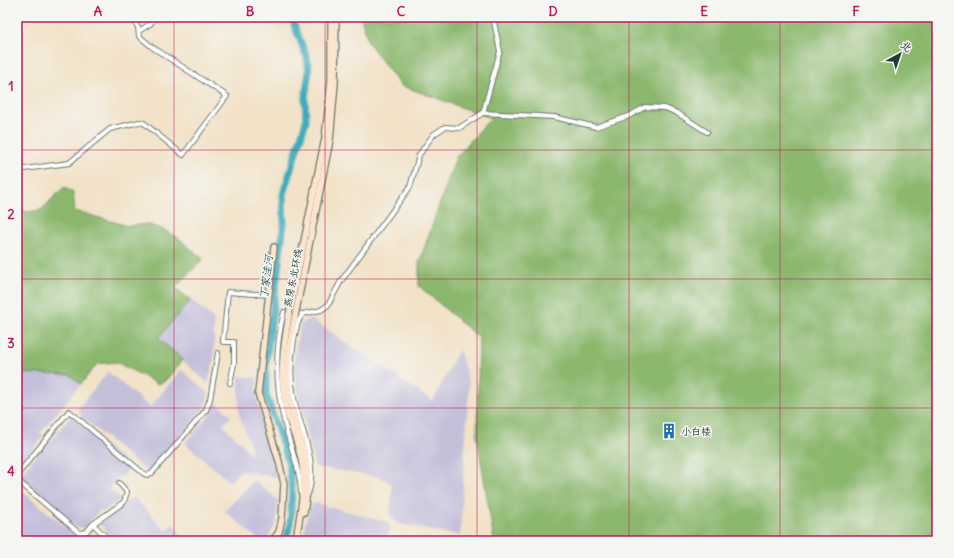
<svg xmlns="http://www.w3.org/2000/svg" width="954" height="558" font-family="Delius,'LXGW WenKai TC',sans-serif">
	<rect width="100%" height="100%" fill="#f6f6f2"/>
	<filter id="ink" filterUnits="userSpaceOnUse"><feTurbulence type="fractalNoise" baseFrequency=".025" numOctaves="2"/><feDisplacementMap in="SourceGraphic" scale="8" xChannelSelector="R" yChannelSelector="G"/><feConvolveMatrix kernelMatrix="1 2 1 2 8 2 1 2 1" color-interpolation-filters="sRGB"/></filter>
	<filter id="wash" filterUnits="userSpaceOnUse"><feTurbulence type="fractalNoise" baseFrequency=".012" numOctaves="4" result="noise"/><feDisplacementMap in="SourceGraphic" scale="16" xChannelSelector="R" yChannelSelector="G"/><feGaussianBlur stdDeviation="0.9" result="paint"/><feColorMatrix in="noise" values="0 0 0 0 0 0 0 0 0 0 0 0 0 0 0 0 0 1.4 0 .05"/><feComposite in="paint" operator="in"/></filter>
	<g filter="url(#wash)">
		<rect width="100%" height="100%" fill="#f2e2c8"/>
		<!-- industrial -->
		<g fill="#c5c0da">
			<path d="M191 300 214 319V360L208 383 158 339Z"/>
			<path d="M310 318 433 401 459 349 469 384 460 536 399 524 390 517 392 484 379 477 315 467 296 382 294 358 300 325Z"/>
			<path d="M181 370 208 392V399L204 408 152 469 145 470 82 417 78 408 108 372 150 407Z"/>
			<path d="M17 373 70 375 81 384 40 433 44 436 23 461 17 456Z"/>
			<path d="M239 376 257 378 256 394 278 477 240 471 230 482 185 443 210 414 206 412 216 402 231 416 223 425 248 450 251 456V447L239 414Z"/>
			<path d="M71 416 131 467 121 478 119 477 109 489 120 498 119 501 103 512 100 510 84 528 76 527 20 478V475L48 440H51Z"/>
			<path d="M254 480 279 501 276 524 266 541H260L225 511Z"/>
			<path d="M17 487 82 541H17Z"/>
			<path d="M133 497 166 530 173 524 187 541H117L99 523Z"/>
			<path d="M315 503 387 522 390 527 386 541H304L305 524 309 508Z"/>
		</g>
		<!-- forest -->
		<g fill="#8cb86e" stroke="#567a51">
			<path d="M361 17H937V541H494L477 436 479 338 419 286V263L456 157 491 118 400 85 368 42Z"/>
			<path d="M64 187 73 193 75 211 128 226 147 224 162 229 178 238 203 259 175 288 191 300 158 338 183 360 165 381 158 384 116 362 97 364 81 384 70 375 17 373V207L27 212 41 210Z"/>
		</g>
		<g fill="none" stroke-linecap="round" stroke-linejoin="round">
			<!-- river -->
			<path stroke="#3eacbc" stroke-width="7" d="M285 541 290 526 292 492 289 464 266 394V362L284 224 283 194 306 121 305 98 309 71 307 58 291 17"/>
		</g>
	</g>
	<g filter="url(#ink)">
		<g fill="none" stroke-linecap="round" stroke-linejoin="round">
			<!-- street casing -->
			<g stroke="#697768" stroke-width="6">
				<g id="street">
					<path d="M139 31 150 24 156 17"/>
					<path d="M483 113 554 117 596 127 629 116 645 107 665 108 677 113 707 132"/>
					<path d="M17 170 69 163 110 129 139 122 144 123 183 155 227 96 152 47 139 36 138 28 133 17"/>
					<path d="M303 314C297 321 296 330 294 340 291 358 290 379 294 398 300 429 319 462 308 494"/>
					<path d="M230 383 234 364V342H223L228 292 269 295"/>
					<path d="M17 475 69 411 143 473 147 475 152 473 206 410 210 399 218 353"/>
					<path d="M17 480 79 533 86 532 93 524 124 502 127 492 119 483"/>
					<path d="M301 494C300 470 291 448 285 425 275 386 274 350 284 312L303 314 321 310 328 305 341 281 410 187 419 155 428 142 434 134 445 127 459 128 483 113 500 51 493 17"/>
					<path d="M93 524 110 541"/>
				</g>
			</g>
			<!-- secondary casing -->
			<g stroke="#697768" stroke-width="8">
				<g id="secondary">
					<path d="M289 315C283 348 279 379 287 412 292 432 302 451 303 471 305 494 299 518 296 541"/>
					<path d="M295 316C290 342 285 368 289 395 292 417 302 438 306 460 309 477 307 495 304 512"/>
					<path d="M272 541 279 532 282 518 284 484 279 461 258 393 274 247"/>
				</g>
			</g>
			<!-- street -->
			<use href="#street" stroke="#fff" stroke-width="4"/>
			<!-- secondary -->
			<use href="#secondary" stroke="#fce5cf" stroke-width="5.5"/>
			<!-- secondary-bridge casing -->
			<g stroke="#697768" stroke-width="8" stroke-linecap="butt">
				<g id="secondary-bridge">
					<path d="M289 315 325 138 331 82V17"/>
					<path d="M295 316 330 140 335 83 336 17"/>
				</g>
			</g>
			<!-- secondary-bridge -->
			<use href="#secondary-bridge" stroke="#fce5cf" stroke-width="5.5"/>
		</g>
	</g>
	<!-- grid -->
	<path fill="none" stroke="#c2185b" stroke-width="1" stroke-opacity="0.55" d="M174 17V541M325 17V541M477 17V541M629 17V541M780 17V541M17 150H937M17 279H937M17 408H937"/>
	<!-- icons -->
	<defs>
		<g id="building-bare" transform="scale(1.2)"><path d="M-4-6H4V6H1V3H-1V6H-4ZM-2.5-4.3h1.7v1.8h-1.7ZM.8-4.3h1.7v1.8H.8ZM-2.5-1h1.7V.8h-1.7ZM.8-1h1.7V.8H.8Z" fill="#1f6fb2" stroke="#f6f6f2" stroke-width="2.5" paint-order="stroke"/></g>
	</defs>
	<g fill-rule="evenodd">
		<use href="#building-bare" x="669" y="431"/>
	</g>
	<g text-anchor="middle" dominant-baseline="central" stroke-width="3" stroke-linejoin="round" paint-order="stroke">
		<!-- street labels -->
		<g font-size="10" fill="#1f3d34" stroke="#f6f6f2">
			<text transform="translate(293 278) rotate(-79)">燕房东北环线</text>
		</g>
		<!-- poi labels -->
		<g font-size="10" fill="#1f3d34" stroke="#f6f6f2" text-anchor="start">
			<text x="681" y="431">小白楼</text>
		</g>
		<!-- water labels -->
		<g font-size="11" font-style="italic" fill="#285e5d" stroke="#f6f6f2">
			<text transform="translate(266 277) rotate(-83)">丁家洼河</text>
		</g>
	</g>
	<!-- margin -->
	<rect width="954" height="558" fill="none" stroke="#f6f6f2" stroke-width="44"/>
	<!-- north arrow -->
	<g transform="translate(900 54) rotate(40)" stroke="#f6f6f2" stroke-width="3" paint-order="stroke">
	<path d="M0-3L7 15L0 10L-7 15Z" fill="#1f3d34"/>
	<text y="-6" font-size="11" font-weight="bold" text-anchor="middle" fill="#1f3d34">北</text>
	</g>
	<rect x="22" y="22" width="910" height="514" fill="none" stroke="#c2185b" stroke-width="1.5"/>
	<g font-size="13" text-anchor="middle" font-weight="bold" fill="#c2185b">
		<text x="98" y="16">A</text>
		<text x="250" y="16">B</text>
		<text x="401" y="16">C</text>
		<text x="553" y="16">D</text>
		<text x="704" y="16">E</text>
		<text x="856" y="16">F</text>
		<text x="11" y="91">1</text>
		<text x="11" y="219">2</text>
		<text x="11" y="348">3</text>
		<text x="11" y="476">4</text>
	</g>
</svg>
